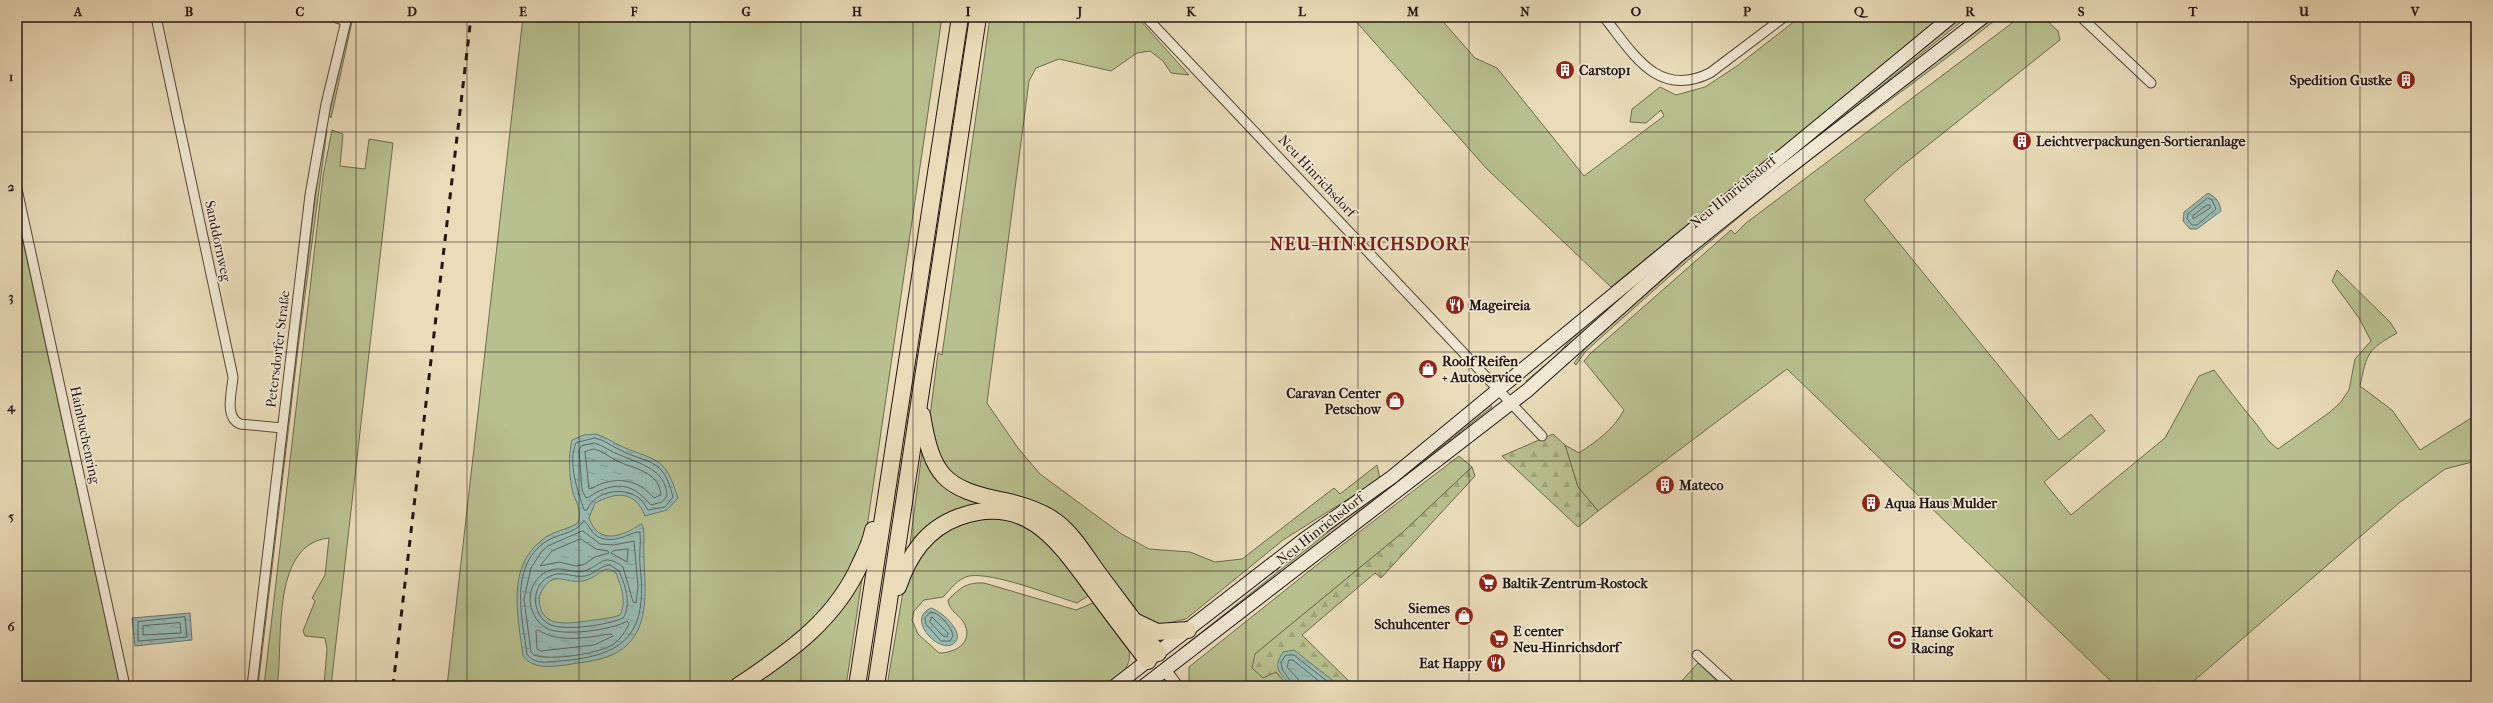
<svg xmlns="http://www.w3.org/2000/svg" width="2493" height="703" font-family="'IM FELL French Canon',serif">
	<defs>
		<pattern id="forest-firs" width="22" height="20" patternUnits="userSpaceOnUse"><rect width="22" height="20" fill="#b8c08e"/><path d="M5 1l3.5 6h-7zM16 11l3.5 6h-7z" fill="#9ea479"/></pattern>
		<pattern id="water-ripples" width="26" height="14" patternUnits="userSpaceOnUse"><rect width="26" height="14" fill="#98bbb3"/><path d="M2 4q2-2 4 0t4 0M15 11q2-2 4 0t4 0" fill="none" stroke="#83a099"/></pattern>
	</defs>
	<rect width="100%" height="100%" fill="#eadcb9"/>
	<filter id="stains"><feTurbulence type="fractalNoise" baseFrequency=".005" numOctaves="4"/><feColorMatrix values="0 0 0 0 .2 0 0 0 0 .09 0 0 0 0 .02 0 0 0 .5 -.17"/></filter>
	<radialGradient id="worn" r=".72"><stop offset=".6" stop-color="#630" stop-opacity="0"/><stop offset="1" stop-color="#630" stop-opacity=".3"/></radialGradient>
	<!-- grass -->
	<g fill="#b8c08e" stroke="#6e6b50">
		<path d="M351 17H353L331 118 329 114Z"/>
		<path d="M523 17H942L866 534 840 593 791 644 730 686H447Z"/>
		<path d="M990 17H1137L1189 75 1171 73 1163 61 1150 51 1137 53 1111 71 1059 59 1036 68 1029 81 987 403 1018 448 1040 474 1120 533 1149 549 1190 552 1215 562 1242 559 1334 488 1340 494 1377 465 1380 479 1283 540 1186 619 1164 624 1155 623 1138 616 1077 534 977 490 941 466 929 424 938 353 942 355Z"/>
		<path d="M1352 17H1439L1475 58 1497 68 1584 176 1664 116 1661 110 1646 123 1630 122 1632 109 1660 87 1676 95 1705 87 1737 66 1800 17H1941L1611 287 1487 169Z"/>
		<path d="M1958 17H1967L1673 254 1527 383 1526 381 1558 354 1573 337 1672 251Z"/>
		<path d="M1995 17H1999C1937 67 1872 112 1809 161 1731 221 1658 286 1585 352L1576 365 1574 363 1587 346 1735 216Z"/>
		<path d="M2020 17H2043L2058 31 2060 40 1898 169 1864 200 2059 440 2091 414 2105 431 2044 482 2071 515 2165 438 2199 376 2214 370C2228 389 2243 408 2258 426 2265 436 2267 441 2278 449L2330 412 2340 403 2349 390 2355 359 2371 341 2359 318 2332 281 2337 270 2390 322 2397 333C2367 350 2367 353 2360 386L2392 410 2420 450 2476 415V461L2445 469 2399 503 2188 686H2116L1787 369 1598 511 1578 487 1565 445 1579 453C1597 441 1613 430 1624 410L1584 361 1591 353 1731 230 1735 234 1746 223Z"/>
		<path d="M327 130 299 340 258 686H256L318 175 324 133Z"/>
		<path d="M332 130 343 134 340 166 365 169 369 139 393 143 331 686H324L327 649 325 638 305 636 303 631 315 601 312 598 325 575 329 538C269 544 284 646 277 686H264L323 176Z"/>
		<path d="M17 214 120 686H17Z"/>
		<path d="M1490 404 1492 407 1180 652 1179 650Z"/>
		<path d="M922 452 974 499 1074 551 988 507 909 551Z"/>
		<path d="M1459 456 1472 467 1402 533 1255 654 1276 672 1288 686H1194L1189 680V667L1333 552Z"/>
		<path d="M975 516 1012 518 1048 541 1088 596 1077 603C1051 595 993 572 969 576 957 579 951 589 943 597L924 600 914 611 912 620 918 634 939 653C954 653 973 644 965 625 961 615 949 612 948 600 960 588 966 582 984 583L1076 610 1093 603 1129 651C1132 669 1118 676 1106 686H887L906 574 936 534Z"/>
		<path d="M864 566 846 686H746L773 667Z"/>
		<path d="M1698 663 1722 686H1677Z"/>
	</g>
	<!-- forest -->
	<g fill="url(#forest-firs)" stroke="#6e6b50">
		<path d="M1553 434 1565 445 1578 487 1598 511 1578 527 1502 456Z"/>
		<path d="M1472 467 1475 476 1381 578 1375 573 1302 635 1354 686H1288L1276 672 1263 678 1252 668 1255 654 1402 533Z"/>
	</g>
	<!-- water -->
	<g fill="url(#water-ripples)" stroke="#697972" fill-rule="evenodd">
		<path d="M2208 193C2216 197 2220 202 2221 211L2197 229H2190L2183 221 2184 212Z"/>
		<path d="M596 434C606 437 614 443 623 447 659 462 665 457 678 498L667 510 645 516C635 490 616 492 595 503L589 518C598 545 622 537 641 524L643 526C645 537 643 548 644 559 645 590 651 632 618 652 602 661 583 662 565 665 550 667 533 669 523 656 518 617 506 567 542 540 552 531 567 530 578 523 582 510 577 505 573 493 569 477 568 456 572 440L584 435ZM609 569 616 573C621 586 627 602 620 615 609 619 599 619 587 621 565 624 539 628 539 597 553 563 567 589 589 579 597 576 600 570 609 569Z"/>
		<path d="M931 608C942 611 970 637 951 645 937 651 906 619 931 608Z"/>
		<path d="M190 613 192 640 135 646 132 618Z"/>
		<path d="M1294 650 1336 683 1338 686H1292C1280 673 1272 669 1283 652Z"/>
	</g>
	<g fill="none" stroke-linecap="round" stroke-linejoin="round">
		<!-- shore -->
		<g stroke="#5e6862" stroke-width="1">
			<path d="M2208 198 2212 200 2216 209 2197 225H2192L2187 219 2188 214Z"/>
			<path d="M2207 205H2210V208L2193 219V216Z"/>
			<path d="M595 438C605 440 611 446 620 450 650 465 663 457 673 497L665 507 648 510C645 506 643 501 639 498 623 486 595 491 587 510H584C578 491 567 462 576 443Z"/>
			<path d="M595 443C604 446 611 452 620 455 640 464 666 469 667 496L662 502 651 505C635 487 623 481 599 491 595 493 590 497 586 498L582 490 579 451 581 446Z"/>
			<path d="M594 449C603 451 609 457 617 461 634 469 659 471 661 495L654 498C640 482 624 477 603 483 598 485 593 488 589 489L585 452Z"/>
			<path d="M584 521C590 525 591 535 601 538 616 544 632 531 640 532 641 543 639 555 640 566 648 633 626 656 560 661 549 662 534 665 527 654 522 618 509 567 545 542 558 533 574 535 584 521Z"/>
			<path d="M583 531 600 544 614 545 634 541 638 587 636 603 633 602 623 567C602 551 600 567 584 571 572 574 561 565 548 571 524 582 525 615 546 628 561 637 613 630 627 621L629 624C626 631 620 639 614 644 598 654 551 661 534 655L531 652 524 599 531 568 542 551 548 546Z"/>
			<path d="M581 539 596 549 608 551 609 553 595 557 583 565 576 566 559 562 540 566 552 551Z"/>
			<path d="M628 549 627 562 611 553 613 551Z"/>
			<path d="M610 565 619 571C625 584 632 605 623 618 608 625 565 631 551 625 530 616 530 582 553 575 563 571 574 578 585 576 595 574 599 566 610 565Z"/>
			<path d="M931 612C940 613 952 627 953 636L950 641H941L926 624 925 618Z"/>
			<path d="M185 617 187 637 138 641V622Z"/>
			<path d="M932 617 948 633 947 637 943 636 930 622Z"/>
			<path d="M180 623 181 633 143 635V626Z"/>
			<path d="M538 630C560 644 586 637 611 634L613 636 594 645 541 651 537 649 536 631Z"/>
			<path d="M1294 686 1282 669 1281 662 1286 655H1294L1333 686"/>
			<path d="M1300 686 1298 679 1287 667 1289 660H1293L1325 686"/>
		</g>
		<!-- minor casing -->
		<g stroke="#55483b" stroke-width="11">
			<g id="minor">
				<path d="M156 17 233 377C232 392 224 417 240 424L282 428"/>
				<path d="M334 17 346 21"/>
				<path d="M1146 17 1542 436"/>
				<path d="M1604 17C1633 53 1657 99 1710 73L1784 17"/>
				<path d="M2081 17 2151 83"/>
				<path d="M17 189 125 686"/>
				<path d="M1697 655 1731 686"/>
				<path d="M252 686 310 195 326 104 347 17"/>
			</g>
		</g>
		<!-- tertiary casing -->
		<g stroke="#55483b" stroke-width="13">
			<path id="tertiary" d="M1165 670 1177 686"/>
		</g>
		<!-- secondary casing -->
		<g stroke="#231611" stroke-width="15">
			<g id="secondary">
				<path d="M1115 686 1306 538 1392 477 1951 17"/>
				<path d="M1144 686 1528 390 1678 256 1778 176 1983 17"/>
			</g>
		</g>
		<!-- motorway casing -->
		<g stroke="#231611" stroke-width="18">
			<g id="motorway">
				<path d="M922 415C932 476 944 489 1005 501 1023 505 1040 510 1055 521 1073 534 1085 555 1098 573 1118 600 1138 626 1158 653"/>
				<path d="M898 587C909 555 926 529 959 517 1028 492 1060 544 1095 591 1112 614 1130 638 1148 661"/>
				<path d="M1136 622 1157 632 1188 630"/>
				<path d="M738 686C789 652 836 620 861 562 866 552 871 541 873 530"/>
				<path d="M857 686 960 17"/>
				<path d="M876 686 978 17"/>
			</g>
		</g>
		<!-- minor -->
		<use href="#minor" stroke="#f1e8d2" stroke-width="9"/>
		<!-- tertiary -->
		<use href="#tertiary" stroke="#f1e8d2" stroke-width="11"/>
		<!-- secondary -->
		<use href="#secondary" stroke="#f1e8d2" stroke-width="13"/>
		<!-- motorway -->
		<use href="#motorway" stroke="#eadcb9" stroke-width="16"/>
		<!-- rail -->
		<path stroke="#231611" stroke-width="3" stroke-dasharray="7 7" stroke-linecap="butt" d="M393 686 471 17"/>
	</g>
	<!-- grid -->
	<path fill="none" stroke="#231611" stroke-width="1" stroke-opacity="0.55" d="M133 17V686M245 17V686M356 17V686M467 17V686M579 17V686M690 17V686M801 17V686M913 17V686M1024 17V686M1135 17V686M1246 17V686M1358 17V686M1469 17V686M1580 17V686M1692 17V686M1803 17V686M1914 17V686M2026 17V686M2137 17V686M2248 17V686M2360 17V686M17 132H2476M17 242H2476M17 352H2476M17 461H2476M17 571H2476"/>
	<!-- icons -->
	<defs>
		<g id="building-disc" transform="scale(1)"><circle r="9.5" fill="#8f2418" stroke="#f1e8d2"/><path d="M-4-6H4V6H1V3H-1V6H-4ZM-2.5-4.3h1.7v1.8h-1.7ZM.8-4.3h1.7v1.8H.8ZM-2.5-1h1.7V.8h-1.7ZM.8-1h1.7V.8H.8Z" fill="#fff"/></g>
		<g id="restaurant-disc" transform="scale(1)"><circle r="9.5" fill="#8f2418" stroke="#f1e8d2"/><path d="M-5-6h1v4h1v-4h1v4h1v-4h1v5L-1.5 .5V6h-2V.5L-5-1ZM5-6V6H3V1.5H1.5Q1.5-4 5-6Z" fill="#fff"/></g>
		<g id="shop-disc" transform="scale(1)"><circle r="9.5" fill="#8f2418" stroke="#f1e8d2"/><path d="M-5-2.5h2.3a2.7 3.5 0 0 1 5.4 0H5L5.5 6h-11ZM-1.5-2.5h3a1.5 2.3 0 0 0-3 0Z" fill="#fff"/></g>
		<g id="supermarket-disc" transform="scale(1)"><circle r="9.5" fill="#8f2418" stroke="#f1e8d2"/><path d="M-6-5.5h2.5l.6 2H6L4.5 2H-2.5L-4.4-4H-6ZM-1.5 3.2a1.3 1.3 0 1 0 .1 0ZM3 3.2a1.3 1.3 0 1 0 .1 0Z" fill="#fff"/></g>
		<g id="stadium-disc" transform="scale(1)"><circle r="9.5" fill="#8f2418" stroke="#f1e8d2"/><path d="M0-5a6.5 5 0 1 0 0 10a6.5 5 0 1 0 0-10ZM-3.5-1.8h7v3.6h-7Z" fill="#fff"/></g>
	</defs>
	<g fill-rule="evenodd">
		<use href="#building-disc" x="1565" y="70"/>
		<use href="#building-disc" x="2406" y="80"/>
		<use href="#building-disc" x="2022" y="141"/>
		<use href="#restaurant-disc" x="1455" y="305"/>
		<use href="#shop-disc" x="1428" y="369"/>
		<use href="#shop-disc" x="1395" y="401"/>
		<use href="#building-disc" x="1665" y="485"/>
		<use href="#building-disc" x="1871" y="503"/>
		<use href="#supermarket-disc" x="1488" y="583"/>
		<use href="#shop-disc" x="1464" y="616"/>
		<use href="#supermarket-disc" x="1499" y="639"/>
		<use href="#stadium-disc" x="1897" y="640"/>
		<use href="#restaurant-disc" x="1496" y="663"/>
	</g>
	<g text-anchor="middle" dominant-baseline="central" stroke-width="3.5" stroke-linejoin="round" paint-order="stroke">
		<!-- poi labels -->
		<g font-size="14" font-weight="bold" fill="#231611" stroke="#f1e8d2" text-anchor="start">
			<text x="1579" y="70">Carstop1</text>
			<text x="2392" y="80" text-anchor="end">Spedition Gustke</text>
			<text x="2036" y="141">Leichtverpackungen-Sortieranlage</text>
			<text x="1469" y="305">Mageireia</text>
			<text x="1442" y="361">Roolf Reifen<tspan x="1442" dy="16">+ Autoservice</tspan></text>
			<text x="1381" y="393" text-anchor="end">Caravan Center<tspan x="1381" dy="16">Petschow</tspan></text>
			<text x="1679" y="485">Mateco</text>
			<text x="1885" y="503">Aqua Haus Mulder</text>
			<text x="1502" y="583">Baltik-Zentrum-Rostock</text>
			<text x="1450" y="608" text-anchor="end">Siemes<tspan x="1450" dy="16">Schuhcenter</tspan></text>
			<text x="1513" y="631">E center<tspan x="1513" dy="16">Neu-Hinrichsdorf</tspan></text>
			<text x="1911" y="632">Hanse Gokart<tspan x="1911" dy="16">Racing</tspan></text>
			<text x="1482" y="663" text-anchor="end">Eat Happy</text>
		</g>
		<!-- street labels -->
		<g font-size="14" fill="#231611" stroke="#f1e8d2">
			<text transform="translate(1317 176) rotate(47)">Neu Hinrichsdorf</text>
			<text transform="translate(1733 192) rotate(-39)">Neu Hinrichsdorf</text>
			<text transform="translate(218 241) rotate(78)">Sanddornweg</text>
			<text transform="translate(278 349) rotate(-83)">Petersdorfer Straße</text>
			<text transform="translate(85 435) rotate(78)">Hainbuchenring</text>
			<text transform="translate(1320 529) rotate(-38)">Neu Hinrichsdorf</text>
		</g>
		<!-- district labels -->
		<g font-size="18" font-weight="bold" letter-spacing="1" fill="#7a1f14" stroke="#f1e8d2">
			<text x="1370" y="244">NEU-HINRICHSDORF</text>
		</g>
	</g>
	<!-- margin -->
	<rect width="2493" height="703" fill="none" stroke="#eadcb9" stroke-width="44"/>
	<rect x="22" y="22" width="2449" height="659" fill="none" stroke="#231611" stroke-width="1.5"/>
	<g font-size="13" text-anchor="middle" font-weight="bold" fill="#231611">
		<text x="78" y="16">A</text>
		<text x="189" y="16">B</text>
		<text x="300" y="16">C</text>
		<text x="412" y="16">D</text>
		<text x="523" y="16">E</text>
		<text x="634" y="16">F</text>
		<text x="746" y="16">G</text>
		<text x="857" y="16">H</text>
		<text x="968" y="16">I</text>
		<text x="1080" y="16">J</text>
		<text x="1191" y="16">K</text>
		<text x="1302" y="16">L</text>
		<text x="1413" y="16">M</text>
		<text x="1525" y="16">N</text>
		<text x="1636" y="16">O</text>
		<text x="1747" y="16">P</text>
		<text x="1859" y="16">Q</text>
		<text x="1970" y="16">R</text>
		<text x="2081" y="16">S</text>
		<text x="2193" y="16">T</text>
		<text x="2304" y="16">U</text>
		<text x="2415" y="16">V</text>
		<text x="11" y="81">1</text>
		<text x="11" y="191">2</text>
		<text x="11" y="301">3</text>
		<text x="11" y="411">4</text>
		<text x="11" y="521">5</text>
		<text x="11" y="631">6</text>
	</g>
	<rect width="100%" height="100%" filter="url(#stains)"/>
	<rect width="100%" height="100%" fill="url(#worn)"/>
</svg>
